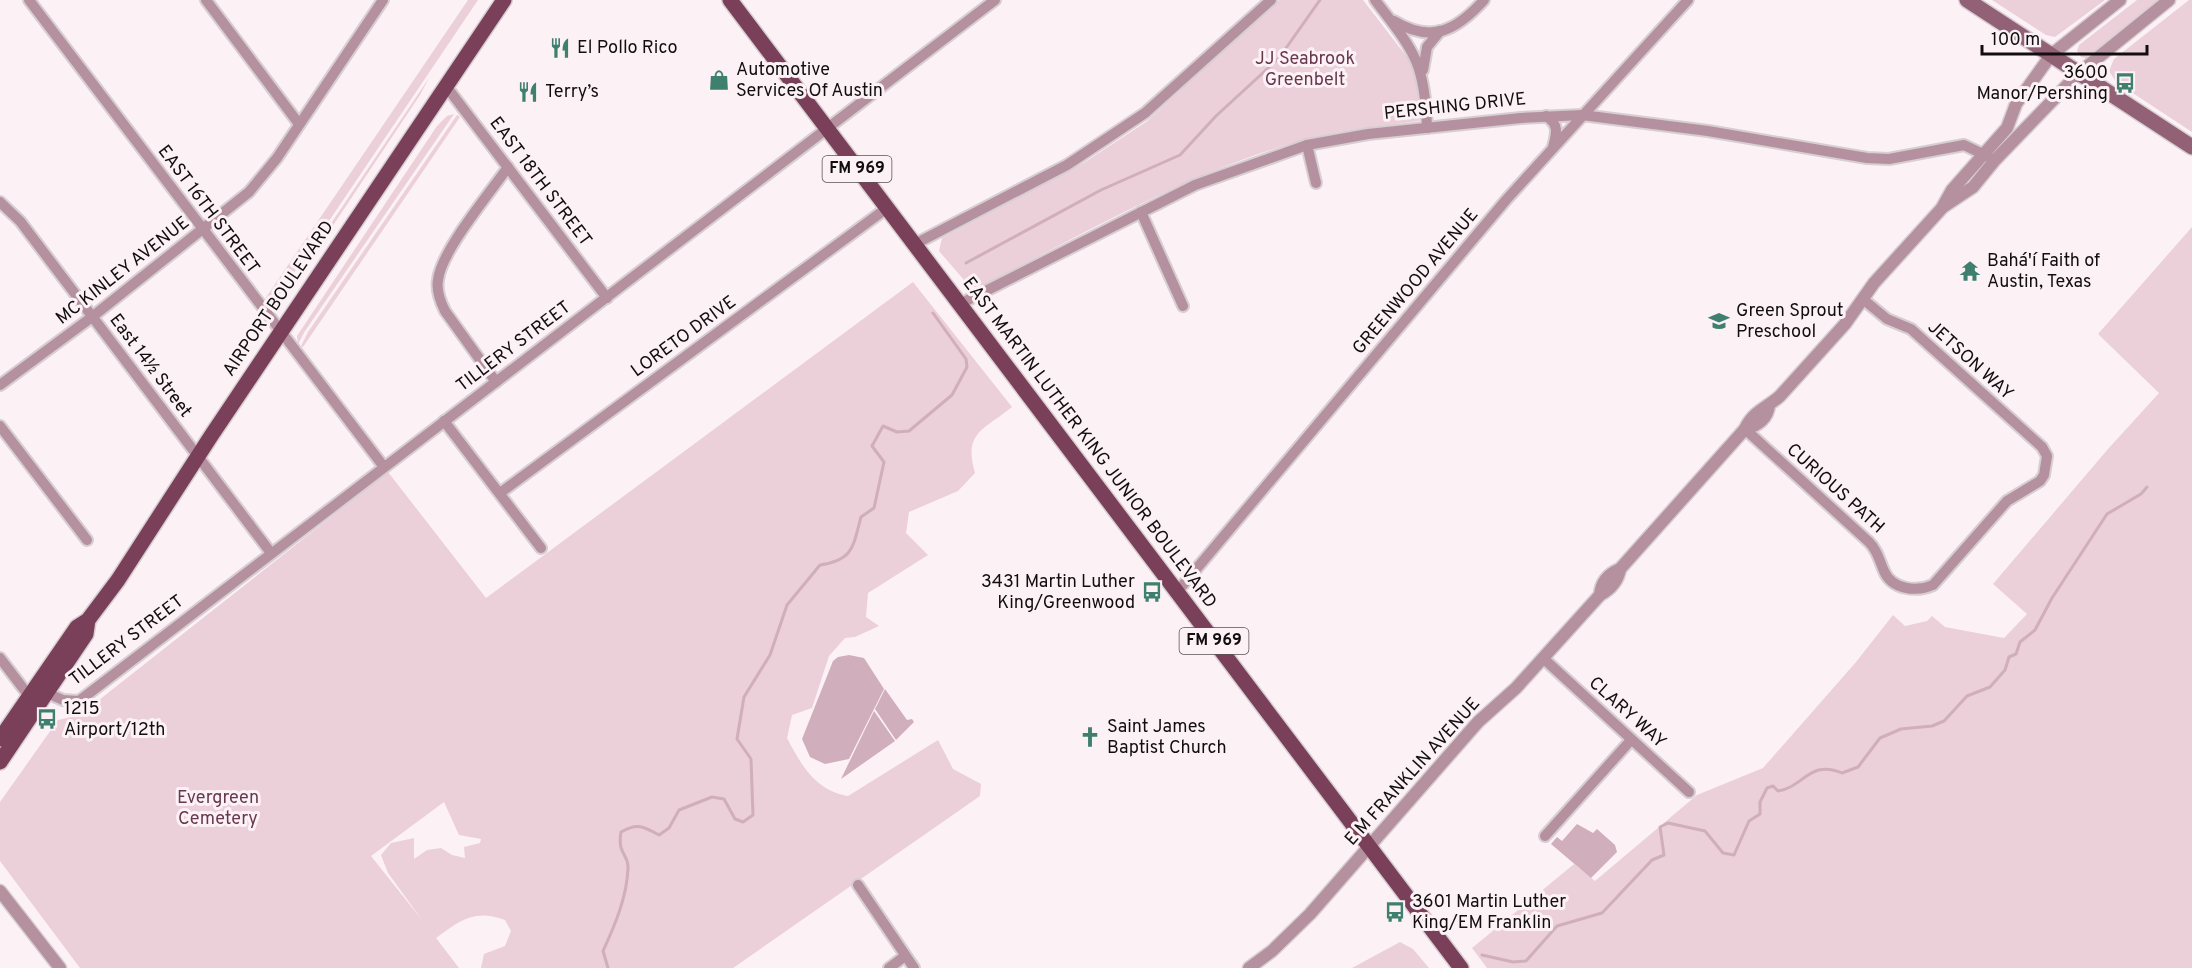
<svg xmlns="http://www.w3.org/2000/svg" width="2192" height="968" font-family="Overpass,sans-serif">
	<rect width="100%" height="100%" fill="#fcf2f6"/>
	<!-- green -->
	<g fill="#ebcfd9" fill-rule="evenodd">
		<path d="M468 0H478L273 304 265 299Z"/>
		<path d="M1279 0H1363L1410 61 1419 93V121C1383 126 1346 129 1311 138 1194 169 1087 232 980 287H970L939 251 942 238 1085 162 1146 122Z"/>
		<path d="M1992 0H2105L2055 37 2046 35Z"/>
		<path d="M2137 0H2158L2089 59 2081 57 2077 51 2079 45Z"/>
		<path d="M2189 0H2192V132L2116 82 2109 71 2114 59Z"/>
		<path d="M429 78 420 95 284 299 276 305Z"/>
		<path d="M454 114 305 331 298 344 297 336 437 126 447 116Z"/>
		<path d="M457 115 460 117 303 347 301 346 308 332Z"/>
		<path d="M2192 227V968H1487L1472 948 1574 864 1595 881 1697 795 1763 768 1856 662 1893 615 1905 626 1927 621 1932 616 1945 627 2004 638 2027 614 1993 584 2108 449 2159 393 2098 334Z"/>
		<path d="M913 282 1012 407C984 430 963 432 975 473L958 491 909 512 906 533 928 555 868 593 866 617 879 626 855 637 845 638 829 656 812 708 792 715 787 738C801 765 816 791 848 796L938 740 953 769 981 784 980 796 733 968H481L484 954 505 946 511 931 505 920C474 909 461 920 436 938L459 968H80L0 861V802L58 720 80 715 388 472 486 598ZM444 802 459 835 481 839 480 843 464 847 465 858 452 855 441 848 427 850 414 859V838L391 843 381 855 388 873 422 920 371 856Z"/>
		<path d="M1400 942 1413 949 1429 968H1352Z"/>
	</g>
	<!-- water -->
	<g fill="#d0aebb">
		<path d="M849 655 864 658 884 689 849 759 825 764 810 757 802 739 833 661 838 657Z"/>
		<path d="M885 689 907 720 912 719 914 722 896 740 875 709Z"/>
		<path d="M874 711 895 741 841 779Z"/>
		<path d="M1577 824 1593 833 1597 829 1615 845 1617 852 1591 878 1551 844 1557 837 1562 841Z"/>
	</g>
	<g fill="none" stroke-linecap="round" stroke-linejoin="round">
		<!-- stream -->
		<g stroke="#d0aebb" stroke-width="3">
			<path d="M966 263 1101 190 1180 155 1216 116 1279 58 1320 0"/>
			<path d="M1482 955 1513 962 1526 961 1557 926 1602 913 1652 860 1664 855 1660 827 1668 823 1705 831 1723 853 1734 855 1749 821 1760 814V802L1767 788 1773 786 1778 791C1804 787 1810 759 1842 773L1858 767 1880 738 1901 729 1932 726 1944 721 1967 696 1990 687 2005 670 2009 657 2016 654 2020 642 2035 630 2052 598 2107 514 2141 494 2147 487"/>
			<path d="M608 968 603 951C615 925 627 897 628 868 629 854 617 855 621 832 637 823 643 826 659 835L669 828 679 810 712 797 724 799 735 819 743 822 753 815 751 759 737 739 744 697 770 655 787 605 820 565C854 560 853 546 861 517L874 508 884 462 872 446 883 426 897 432 909 431 952 395 967 367 966 359 933 313"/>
		</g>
		<!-- minor casing -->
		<g stroke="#d7ced1" stroke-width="14">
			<g id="minor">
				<path d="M29 0 384 467"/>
				<path d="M206 0 299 124"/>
				<path d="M1375 0C1414 51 1425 62 1427 128"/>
				<path d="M1394 21C1432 44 1457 30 1484 0"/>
				<path d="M1423 70 1427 47 1440 31"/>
				<path d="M446 86 607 298"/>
				<path d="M1546 116C1559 124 1557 133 1553 147"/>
				<path d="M1307 145 1316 183"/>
				<path d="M0 202 20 221 271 553"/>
				<path d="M1141 212 1183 306"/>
				<path d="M915 244 1067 165 1145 113 1271 0"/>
				<path d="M960 304 1195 185 1307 145 1368 134 1521 118 1582 115 1708 131 1867 158 1889 159 1964 145 1989 157"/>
				<path d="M496 382 445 311C440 301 436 291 438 280 441 251 490 193 508 167"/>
				<path d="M0 385 92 317 249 192 277 158 383 0"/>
				<path d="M444 421 541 548"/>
				<path d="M0 426 87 540"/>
				<path d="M1745 429 1869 542C1878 551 1879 560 1884 571 1892 590 1917 592 1933 585L2007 501 2040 481 2044 475 2047 456 2042 447 1911 329 1887 319 1864 300"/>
				<path d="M500 493 887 208"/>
				<path d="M1177 592 1506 200 1688 0"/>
				<path d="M0 658 29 696"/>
				<path d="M1543 658 1689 792"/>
				<path d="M47 693 63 700 79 701 995 0"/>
				<path d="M1545 836 1631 740"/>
				<path d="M858 885 914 968"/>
				<path d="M889 968 905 956"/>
			</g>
		</g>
		<!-- tertiary casing -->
		<g stroke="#d7ced1" stroke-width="15">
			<g id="tertiary">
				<path d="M1943 207 1973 187 1995 160 2079 73 2169 0"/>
				<path d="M1745 429C1758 426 1768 418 1769 405"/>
				<path d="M1600 595C1601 582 1608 574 1620 569L1745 429C1753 411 1767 408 1780 396L1845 324 1874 283 1942 208 1952 190 2007 128 2016 104 2051 55 2120 0"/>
				<path d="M0 891 60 968"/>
				<path d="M1249 968 1272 951 1310 914 1478 722 1516 688 1600 595C1611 589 1618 581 1620 569"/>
			</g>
		</g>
		<!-- secondary casing -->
		<g stroke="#d7ced1" stroke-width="18">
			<path id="secondary" d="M1967 0 2192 147"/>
		</g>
		<!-- primary casing -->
		<g stroke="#d7ced1" stroke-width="18">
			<g id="primary">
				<path d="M730 0 1461 968"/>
				<path d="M0 739 77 627 88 620 118 580 211 436 504 0"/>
				<path d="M0 762 86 634 88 620"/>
			</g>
		</g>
		<!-- minor -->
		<use href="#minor" stroke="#b5919f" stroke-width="10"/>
		<!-- tertiary -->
		<use href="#tertiary" stroke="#b5919f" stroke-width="12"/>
		<!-- secondary -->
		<use href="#secondary" stroke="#936176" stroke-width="15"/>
		<!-- primary -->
		<use href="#primary" stroke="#7a3f59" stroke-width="15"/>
	</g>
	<!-- icons -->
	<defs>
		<g id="restaurant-bare" transform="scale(1.62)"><path d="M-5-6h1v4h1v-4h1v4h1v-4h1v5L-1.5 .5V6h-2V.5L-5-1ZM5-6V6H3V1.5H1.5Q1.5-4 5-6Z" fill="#3f7f6d" stroke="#fcf2f6" stroke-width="2.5" paint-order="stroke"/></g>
		<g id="shop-bare" transform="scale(1.62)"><path d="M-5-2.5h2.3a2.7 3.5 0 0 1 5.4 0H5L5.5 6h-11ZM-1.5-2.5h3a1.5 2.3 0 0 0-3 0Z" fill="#3f7f6d" stroke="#fcf2f6" stroke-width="2.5" paint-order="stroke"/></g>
		<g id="bus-bare" transform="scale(1.62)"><path d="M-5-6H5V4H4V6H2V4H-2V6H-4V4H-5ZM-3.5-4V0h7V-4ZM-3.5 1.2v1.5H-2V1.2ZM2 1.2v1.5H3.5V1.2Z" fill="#3f7f6d" stroke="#fcf2f6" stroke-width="2.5" paint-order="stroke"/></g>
		<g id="temple-bare" transform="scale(1.62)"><path d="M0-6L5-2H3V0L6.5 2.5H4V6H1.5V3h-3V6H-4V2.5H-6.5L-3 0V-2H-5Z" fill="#3f7f6d" stroke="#fcf2f6" stroke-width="2.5" paint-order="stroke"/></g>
		<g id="school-bare" transform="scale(1.62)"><path d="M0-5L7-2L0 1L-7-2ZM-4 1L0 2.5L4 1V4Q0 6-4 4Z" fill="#3f7f6d" stroke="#fcf2f6" stroke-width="2.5" paint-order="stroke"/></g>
		<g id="church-bare" transform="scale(1.62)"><path d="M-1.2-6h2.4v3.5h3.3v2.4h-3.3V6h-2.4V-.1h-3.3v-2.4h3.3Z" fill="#3f7f6d" stroke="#fcf2f6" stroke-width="2.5" paint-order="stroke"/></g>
	</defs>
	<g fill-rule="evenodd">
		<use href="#restaurant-bare" x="560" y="48"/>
		<use href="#shop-bare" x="719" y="80"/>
		<use href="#bus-bare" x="2125" y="83"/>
		<use href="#restaurant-bare" x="528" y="92"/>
		<use href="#temple-bare" x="1970" y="271"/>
		<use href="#school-bare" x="1719" y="321"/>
		<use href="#bus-bare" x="1152" y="592"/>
		<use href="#bus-bare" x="47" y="719"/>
		<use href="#church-bare" x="1090" y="737"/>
		<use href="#bus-bare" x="1395" y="912"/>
	</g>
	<g text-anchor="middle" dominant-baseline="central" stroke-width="6" stroke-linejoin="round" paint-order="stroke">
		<!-- shield labels -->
		<g fill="#fcf2f6" stroke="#585255" stroke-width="1.5">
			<rect x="822.5" y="156" width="69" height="26" rx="4.5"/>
			<rect x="1179.5" y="628" width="69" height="26" rx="4.5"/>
		</g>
		<g font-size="16" font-weight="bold" fill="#120e10">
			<text x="857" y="169">FM 969</text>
			<text x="1214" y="641">FM 969</text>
		</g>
		<!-- poi labels -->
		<g font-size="18" fill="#120e10" stroke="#fcf2f6" text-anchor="start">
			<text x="577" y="48">El Pollo Rico</text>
			<text x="736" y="70">Automotive<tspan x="736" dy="21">Services Of Austin</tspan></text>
			<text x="2108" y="73" text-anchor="end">3600<tspan x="2108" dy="21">Manor/Pershing</tspan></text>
			<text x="545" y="92">Terry’s</text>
			<text x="1987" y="261">Bahá'í Faith of<tspan x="1987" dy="21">Austin, Texas</tspan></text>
			<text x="1736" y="311">Green Sprout<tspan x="1736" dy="21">Preschool</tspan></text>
			<text x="1135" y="582" text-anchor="end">3431 Martin Luther<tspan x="1135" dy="21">King/Greenwood</tspan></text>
			<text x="64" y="709">1215<tspan x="64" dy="21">Airport/12th</tspan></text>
			<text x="1107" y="727">Saint James<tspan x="1107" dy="21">Baptist Church</tspan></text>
			<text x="1412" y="902">3601 Martin Luther<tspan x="1412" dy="21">King/EM Franklin</tspan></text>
		</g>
		<!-- park labels -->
		<g font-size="18" fill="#68384d" stroke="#fcf2f6">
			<text x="1305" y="59">JJ Seabrook<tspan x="1305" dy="21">Greenbelt</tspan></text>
			<text x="218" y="798">Evergreen<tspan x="218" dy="21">Cemetery</tspan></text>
		</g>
		<!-- street labels -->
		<g font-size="18" fill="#120e10" stroke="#fcf2f6">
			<text transform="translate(1455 107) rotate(-6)">PERSHING DRIVE</text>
			<text transform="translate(540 182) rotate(53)">EAST 18TH STREET</text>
			<text transform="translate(208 210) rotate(53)">EAST 16TH STREET</text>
			<text transform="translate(123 271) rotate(-38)">MC KINLEY AVENUE</text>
			<text transform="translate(1416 282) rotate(-50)">GREENWOOD AVENUE</text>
			<text transform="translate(279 299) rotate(-56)">AIRPORT BOULEVARD</text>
			<text transform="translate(684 337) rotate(-36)">LORETO DRIVE</text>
			<text transform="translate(514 347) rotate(-37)">TILLERY STREET</text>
			<text transform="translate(1970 361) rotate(42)">JETSON WAY</text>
			<text transform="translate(150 366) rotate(53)">East 14½ Street</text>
			<text transform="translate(1089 443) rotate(53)">EAST MARTIN LUTHER KING JUNIOR BOULEVARD</text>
			<text transform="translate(1835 489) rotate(42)">CURIOUS PATH</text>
			<text transform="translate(127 641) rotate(-37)">TILLERY STREET</text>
			<text transform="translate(1627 713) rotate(42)">CLARY WAY</text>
			<text transform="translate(1413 772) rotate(-48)">E M FRANKLIN AVENUE</text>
		</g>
	</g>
	<!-- scale -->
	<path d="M1982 45v9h165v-9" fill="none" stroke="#120e10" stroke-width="3"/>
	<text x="1991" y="45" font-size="18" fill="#120e10" stroke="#fcf2f6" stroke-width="4.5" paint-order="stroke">100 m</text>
</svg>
